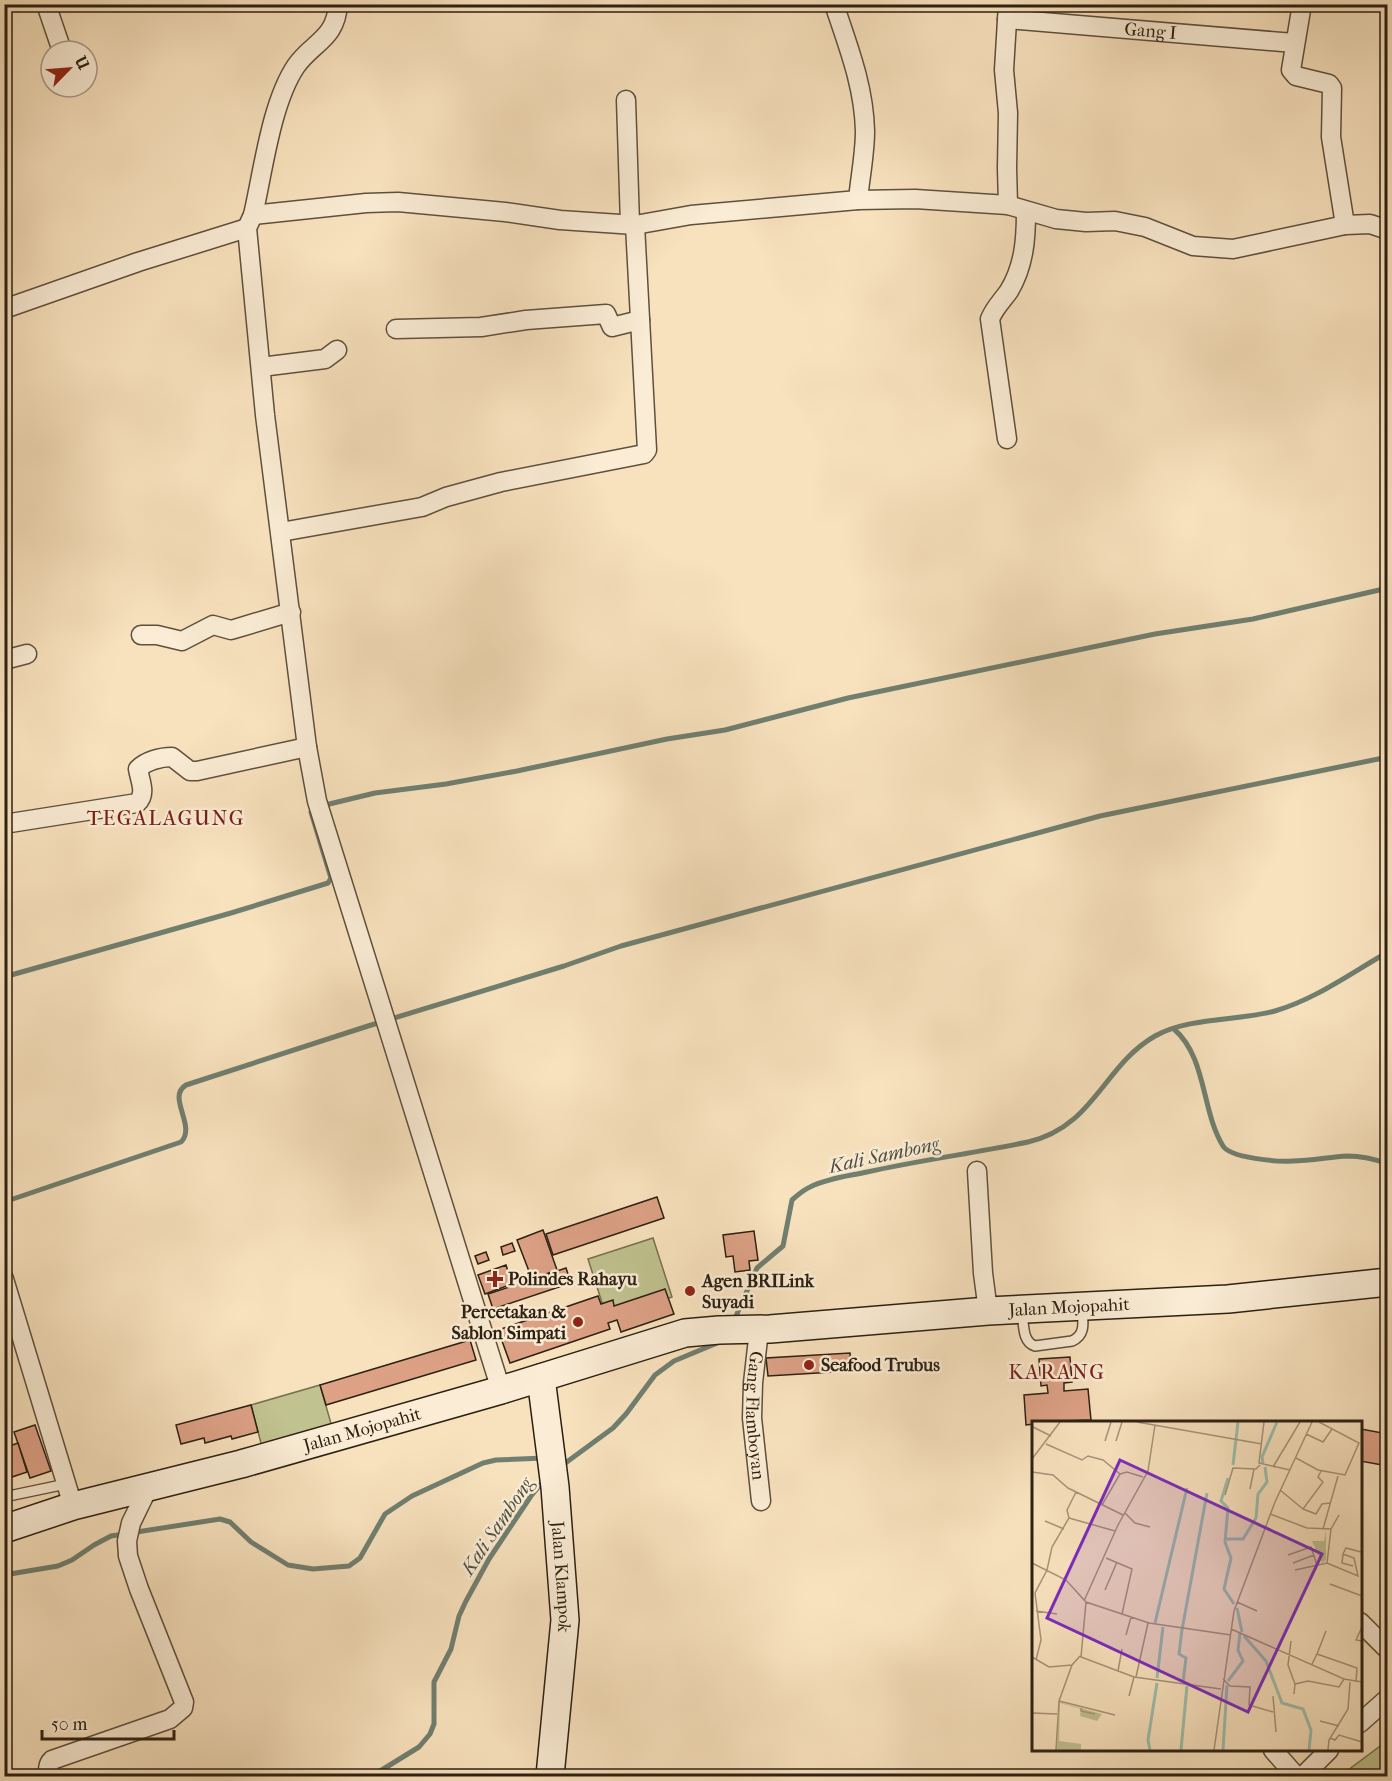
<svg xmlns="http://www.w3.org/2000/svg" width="1392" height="1781" font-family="'IM FELL French Canon',serif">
	<rect width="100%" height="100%" fill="#f8e2be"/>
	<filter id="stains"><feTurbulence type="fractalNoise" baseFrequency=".00333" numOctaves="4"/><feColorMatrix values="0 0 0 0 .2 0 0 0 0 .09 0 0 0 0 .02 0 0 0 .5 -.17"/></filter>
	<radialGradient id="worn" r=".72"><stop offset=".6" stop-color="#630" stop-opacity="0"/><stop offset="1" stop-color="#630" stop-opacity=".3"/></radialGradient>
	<!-- green -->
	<g fill="#c0c28f" stroke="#767150" stroke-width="1.5">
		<path d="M653 1238 672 1297 607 1318 588 1259Z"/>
		<path d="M320 1385 332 1427 262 1447 251 1405Z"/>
		<path d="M1387 1741V1776H1340Z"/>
	</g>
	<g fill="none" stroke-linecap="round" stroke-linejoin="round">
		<!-- stream -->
		<g stroke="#707f70" stroke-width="5">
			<path d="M321 806 375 793 446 784 517 771 667 739 725 730 848 698 1155 634 1253 619 1388 588"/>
			<path d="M4 977 231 913 328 883 331 878 311 812"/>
			<path d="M1174 1029C1207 1058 1201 1110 1223 1146 1230 1158 1278 1162 1292 1161 1311 1161 1329 1157 1347 1156 1361 1156 1375 1159 1388 1164"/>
			<path d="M4 1202 181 1142C197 1126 166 1097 186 1085L368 1026 564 966 621 946 1100 816 1388 757"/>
			<path d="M733 1323 757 1268 783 1246 792 1200C798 1195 803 1190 810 1187 828 1178 849 1176 867 1172 921 1160 975 1153 1028 1142 1094 1127 1103 1066 1155 1036 1189 1017 1238 1021 1275 1011 1316 999 1351 973 1388 952"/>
			<path d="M560 1467 613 1428 626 1414 655 1375 674 1361 722 1341"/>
			<path d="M4 1575 58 1566 72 1560 94 1545 111 1536 220 1519 230 1522 251 1542 288 1565 313 1569 349 1566 360 1558 385 1514 412 1496 483 1463 496 1460 544 1458"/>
			<path d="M372 1776 419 1747 430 1734 434 1724V1682L451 1649 459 1616 466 1601 489 1559 531 1496 546 1478"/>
		</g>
	</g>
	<!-- building -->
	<g fill="#dda186" stroke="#2c2012" stroke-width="1.5">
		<path d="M657 1197 664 1218 553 1255 546 1234Z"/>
		<path d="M543 1230 557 1270 532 1279 517 1240Z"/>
		<path d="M754 1231 758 1260 749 1261 750 1270 735 1272 733 1256 726 1257 723 1235Z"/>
		<path d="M512 1243 515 1251 503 1255 501 1247Z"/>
		<path d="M486 1252 489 1260 478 1264 475 1256Z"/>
		<path d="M506 1265 512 1284 485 1294 478 1275Z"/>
		<path d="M566 1268 571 1283 493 1309 488 1294Z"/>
		<path d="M665 1289 674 1314 621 1332 617 1320 608 1323 610 1329 510 1363 498 1330 598 1296 601 1304 613 1300 614 1306Z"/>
		<path d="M470 1340 476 1360 326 1405 320 1385Z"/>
		<path d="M850 1353 851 1371 768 1376 766 1358Z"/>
		<path d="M1070 1357 1072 1382 1064 1383V1391L1088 1389 1091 1420 1034 1422V1424L1026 1425 1024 1395 1048 1393 1047 1385 1041 1386 1039 1359Z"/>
		<path d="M251 1405 258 1432 232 1439 231 1436 205 1443 204 1438 181 1444 176 1425Z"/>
		<path d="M35 1425 51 1471 30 1478 14 1432Z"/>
		<path d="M1361 1429 1388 1434V1466L1360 1461Z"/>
		<path d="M18 1443 27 1472 12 1477 9 1470 4 1472V1448Z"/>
	</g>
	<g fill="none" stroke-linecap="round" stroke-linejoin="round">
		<!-- lane casing -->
		<g stroke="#5f503d" stroke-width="12">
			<g id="lane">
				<path d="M1022 1312C1024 1324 1022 1342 1035 1346L1072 1341C1086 1335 1083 1322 1082 1309"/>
				<path d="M4 1497 66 1484"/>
			</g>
		</g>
		<!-- street casing -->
		<g stroke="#5f503d" stroke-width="21">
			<g id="street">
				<path d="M46 4 62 51"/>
				<path d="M338 4C336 39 313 42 296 66 271 103 263 172 253 215L247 228 265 415 307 747 317 801 501 1390"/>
				<path d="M834 4C848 46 864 86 865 131 865 154 860 178 858 200"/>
				<path d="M1008 4 1004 70 1008 113 1007 168 1008 205"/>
				<path d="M1302 4 1291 70 1296 76 1329 84 1332 88 1331 137 1345 225"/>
				<path id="s1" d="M1007 19 1294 43"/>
				<path d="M626 100 630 224"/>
				<path d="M253 215 366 203 398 202 505 212 560 220 635 225 691 215 858 200 915 199 1008 205 1056 219 1086 222 1115 221 1145 227 1193 246 1233 249 1345 225 1370 224 1388 230"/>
				<path d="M4 309 138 262 247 228"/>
				<path d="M396 329 481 327 526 320 606 314 612 327 640 320"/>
				<path d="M261 367 325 359 337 350"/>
				<path d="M1007 439 990 319C995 307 1002 301 1009 291 1024 266 1026 240 1026 212"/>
				<path d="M281 532 422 507 446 497 501 482 644 454 647 450 635 225"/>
				<path d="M141 635H157L182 641 213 625 231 630 291 612"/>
				<path d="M4 660 27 654"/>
				<path d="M4 824 137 803C147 794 140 781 138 769 146 761 160 757 172 757L190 771H197L307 747"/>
				<path d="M977 1171 983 1273 988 1311"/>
				<path d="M4 1279 73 1506"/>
				<path id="s2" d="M759 1330 753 1383 752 1418 761 1501"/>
				<path d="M1360 1622 1388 1650"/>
				<path d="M1360 1723 1388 1698"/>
				<path d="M1273 1750 1296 1776"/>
				<path d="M49 1776C48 1770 47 1765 52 1760L170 1719 183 1708 184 1702 139 1589 128 1556 127 1541 131 1523 149 1486"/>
				<path d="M1303 1776 1329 1750"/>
			</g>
		</g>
		<!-- secondary casing -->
		<g stroke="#2c2012" stroke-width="30">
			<g id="secondary">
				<path id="s3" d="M541 1378 555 1487 565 1620 550 1776"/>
				<path id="s4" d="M4 1529 73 1506 241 1464 501 1390 685 1333 719 1330 770 1329 988 1311 1228 1299 1388 1282"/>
			</g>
		</g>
		<!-- lane -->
		<use href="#lane" stroke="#faecd5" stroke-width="9"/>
		<!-- street -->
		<use href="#street" stroke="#faecd5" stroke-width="18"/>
		<!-- secondary -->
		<use href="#secondary" stroke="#faecd5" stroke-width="27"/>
	</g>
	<!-- markers -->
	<g fill="#8f2418" stroke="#faecd5" stroke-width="2">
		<path d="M492 1270h6v6h6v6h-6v6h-6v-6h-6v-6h6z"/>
		<circle cx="690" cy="1291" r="6"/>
		<circle cx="578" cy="1322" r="6"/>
		<circle cx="809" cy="1365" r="6"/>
	</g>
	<g text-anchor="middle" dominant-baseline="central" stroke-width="5" stroke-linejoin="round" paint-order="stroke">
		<!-- street labels -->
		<g font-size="18" fill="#2c2012" stroke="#faecd5">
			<text stroke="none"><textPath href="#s1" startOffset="144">Gang I</textPath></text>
			<text stroke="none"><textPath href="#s4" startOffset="1094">Jalan Mojopahit</textPath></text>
			<text stroke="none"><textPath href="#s2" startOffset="86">Gang Flamboyan</textPath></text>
			<text stroke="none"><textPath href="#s4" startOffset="372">Jalan Mojopahit</textPath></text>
			<text stroke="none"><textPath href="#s3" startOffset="200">Jalan Klampok</textPath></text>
		</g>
		<!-- poi labels -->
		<g font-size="18" font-weight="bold" fill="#2c2012" stroke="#faecd5" text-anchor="start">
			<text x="508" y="1279">Polindes Rahayu</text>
			<text x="702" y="1281">Agen BRILink<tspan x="702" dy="21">Suyadi</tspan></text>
			<text x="566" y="1312" text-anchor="end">Percetakan &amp;<tspan x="566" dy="21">Sablon Simpati</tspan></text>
			<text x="821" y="1365">Seafood Trubus</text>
		</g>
		<!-- water labels -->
		<g font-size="20" font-style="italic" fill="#4e4f41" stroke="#faecd5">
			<text transform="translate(884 1155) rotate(-12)">Kali Sambong</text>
			<text transform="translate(497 1526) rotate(-56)">Kali Sambong</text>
		</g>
		<!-- quarter labels -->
		<g font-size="21" letter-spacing="1.5" fill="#7a1f14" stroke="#faecd5">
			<text x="166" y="818">TEGALAGUNG</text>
			<text x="1057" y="1372">KARANG</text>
		</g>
	</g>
	<!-- overview -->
	<g transform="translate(1032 1421)">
		<rect width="330" height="330" fill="#f8e2be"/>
		<path d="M294 109V139L290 142 280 120H292ZM27 281 70 293 65 300 48 295 49 288 28 282 27 320 49 323V329H25Z" fill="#c0c28f"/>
		<path fill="none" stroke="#9ebeae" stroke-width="3" d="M231 42 230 36 245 1M201 44 206 1M196 57 189 80 196 87 193 121 199 137 192 168 202 183M194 118H211L224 97 226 73 235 61 233 46M205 187 210 211M123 202 155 67M212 215 234 240 250 282 271 288 279 309 277 329M125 257 131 206M196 260 211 240 206 229 208 212M151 261 154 237 147 233 150 209 175 72M118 329 116 319 125 262M149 329 155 265M191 329 195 264"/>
		<path fill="none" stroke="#a69479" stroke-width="1.5" d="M105 1 230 23M232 1 227 42 258 49M1 6 19 15M274 13 291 21 300 8M73 20 79 1M84 20 90 1M14 23 50 39 56 35 71 39 88 53M264 37 286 49 313 54 327 22 287 1M0 38 28 1M241 46 268 1M0 51 21 54 36 67 91 94M88 53 95 51 111 56M218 68 222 48M248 69 271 88 291 61 286 56 289 50M193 74 201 47 224 48 228 44M70 84 88 53M271 88 284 93 290 83 298 82M93 92 103 102 118 106M238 93 275 107 299 108M37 97 83 110M13 100 32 108M291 108 306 55M256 134 279 126 285 144M311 134 310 142 321 145M74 137 100 148 90 193M0 142 34 159 54 181 117 202 199 214M261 142 282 134M295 142 299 108 307 94M263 149 295 142 326 155 322 137 311 133 314 127 329 131M298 163 330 175M73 169 85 141M52 180 86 104 116 50 123 4M54 181 49 236 102 256 189 268M205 181 225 190M4 190 25 193M330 206 324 219 330 220M199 208 312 258 330 261M94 214 99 196M259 220 256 244 263 263 262 273M285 233 294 210M0 236 17 246 40 244M4 239 9 219 3 172 15 149 20 126 37 97 35 89 44 71M280 243 285 233 325 247 324 261M86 250 90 228M104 256 116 202M191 258 198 265 218 266 217 284 241 291M263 263 276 260 307 266 312 258M97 275 102 256M241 275 244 311M27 280 83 294M49 285V290L63 293M0 292 25 293M288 300 307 305M298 317 303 319 307 314 330 321M24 329 27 280 40 244 48 235M182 329 202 190 243 81 280 1M296 329 297 319 316 288 318 261"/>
		<path fill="#7b2cbf" fill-opacity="0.15" stroke="#7b2cbf" stroke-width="3" d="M88 39 290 133 216 291 15 197Z"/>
		<rect width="330" height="330" fill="none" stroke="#2c2012" stroke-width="3"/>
	</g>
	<!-- margin -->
	<rect width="1392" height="1781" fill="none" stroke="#f8e2be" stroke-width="24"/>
	<rect x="6" y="6" width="1380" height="1769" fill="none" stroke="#2c2012" stroke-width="3"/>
	<rect x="12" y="12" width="1368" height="1757" fill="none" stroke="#2c2012" stroke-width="1.5"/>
	<!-- north arrow -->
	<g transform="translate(69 69) rotate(65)"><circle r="28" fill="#faecd5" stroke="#a89a87" stroke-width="1.5"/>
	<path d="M0-4.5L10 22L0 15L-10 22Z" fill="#8f2418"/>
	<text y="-9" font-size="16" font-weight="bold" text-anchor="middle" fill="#2c2012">U</text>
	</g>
	<!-- scale -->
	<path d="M42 1730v9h132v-9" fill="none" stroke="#2c2012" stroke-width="3"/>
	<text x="51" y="1730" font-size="18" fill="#2c2012" stroke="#faecd5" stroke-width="4.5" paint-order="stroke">50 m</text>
	<rect width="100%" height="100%" filter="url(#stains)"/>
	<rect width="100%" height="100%" fill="url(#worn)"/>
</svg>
